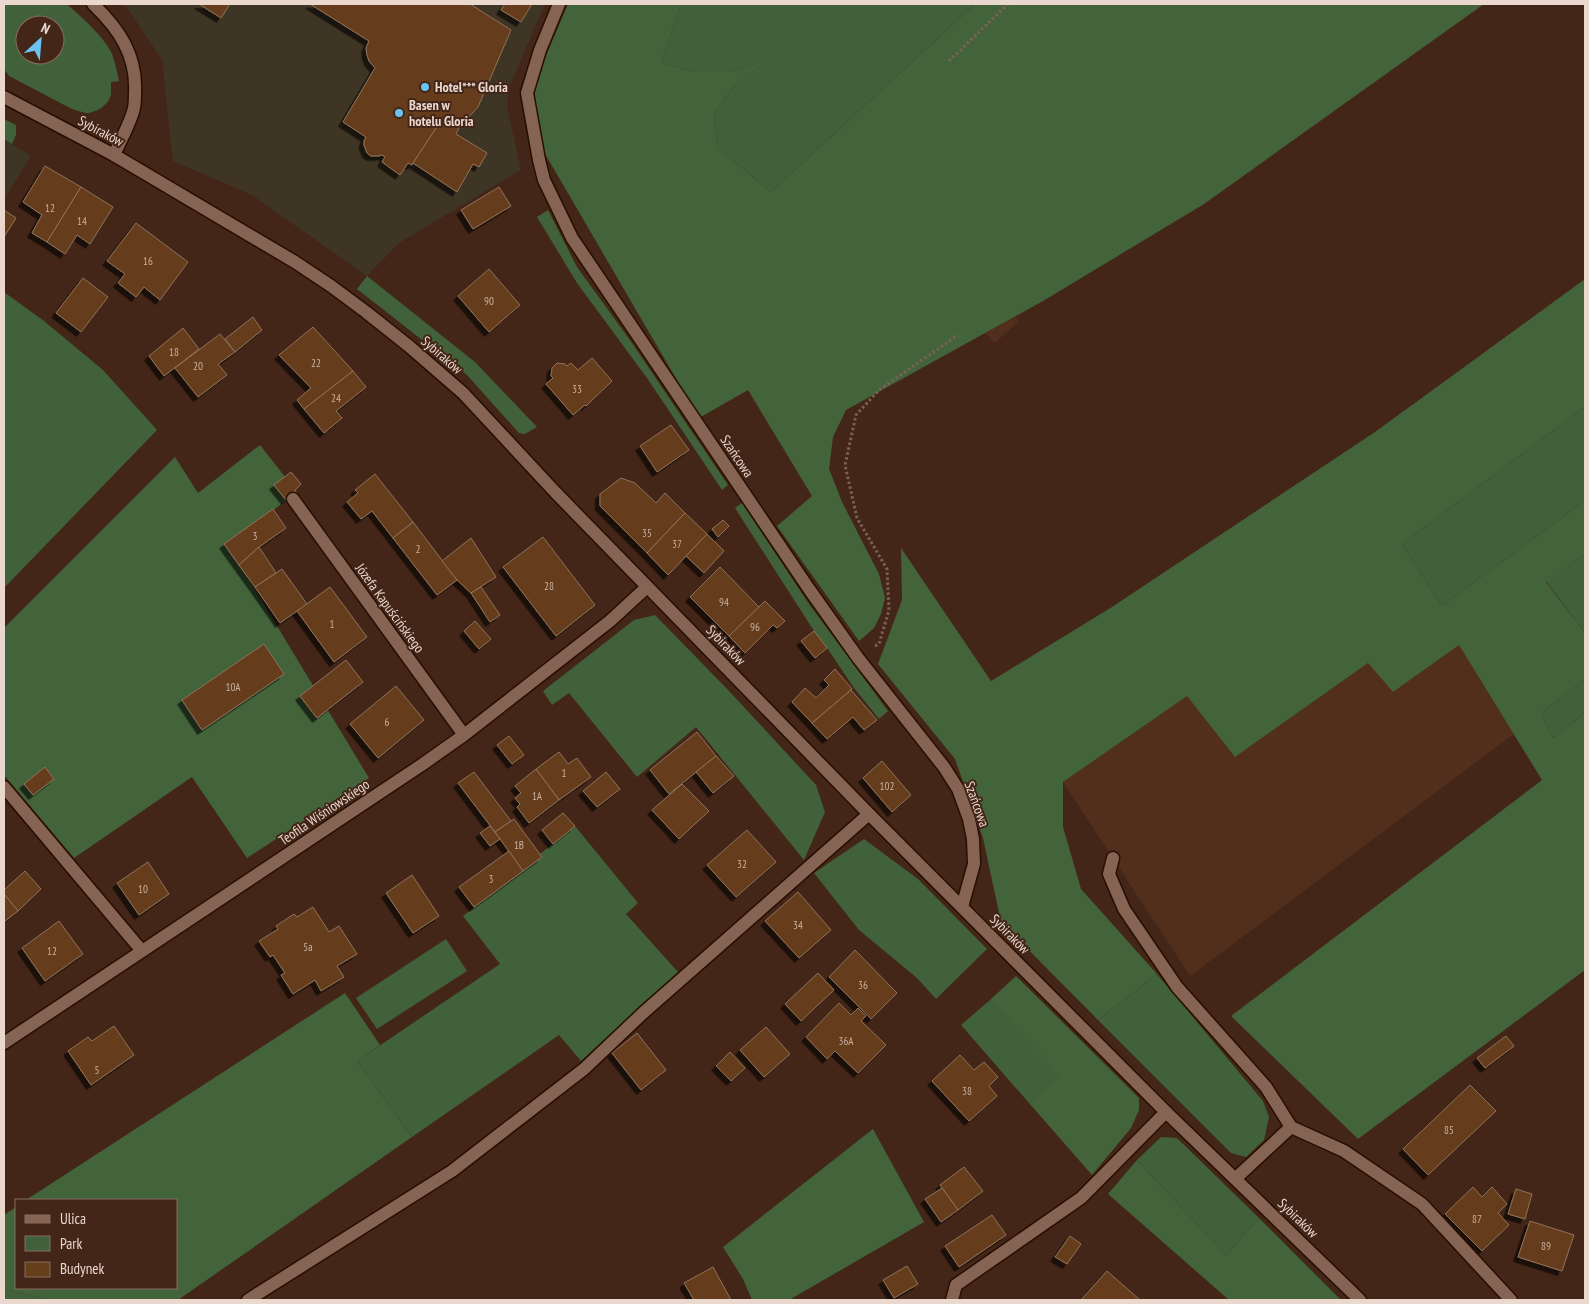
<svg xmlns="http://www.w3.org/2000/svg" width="1589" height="1304" font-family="'PT Sans Narrow',sans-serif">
	<defs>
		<filter id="shadow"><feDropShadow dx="-4.5" dy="4.5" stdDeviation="0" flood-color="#0009"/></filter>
	</defs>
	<rect width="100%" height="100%" fill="#432618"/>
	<!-- commercial -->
	<g fill="#3e3524">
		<path d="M122 4H541L544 6 508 90 507 106 521 170 399 243 367 276 252 195 173 161 162 60 128 9Z"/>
		<path d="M4 139 31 156 4 199Z"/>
	</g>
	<!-- built -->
	<g fill="#522e1c">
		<path d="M999 300 1019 321 995 343 975 322Z"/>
		<path d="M1459 645 1514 734 1190 976 1063 782 1188 695 1235 757 1368 663 1393 692Z"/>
	</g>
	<!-- green -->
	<g fill="#406139" fill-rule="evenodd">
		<path d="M4 4H67C81 17 104 36 112 54 115 62 117 72 119 81L111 82C111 86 111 90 111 94 109 105 96 113 86 113 81 112 75 110 70 108L9 76 4 69ZM25 25H55V55H25Z"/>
		<path d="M681 4H975L771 192 717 147 714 114 733 87 765 61 731 72H697L661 63Z"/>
		<path d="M4 119 16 125V135L12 144 4 139Z"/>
		<path d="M548 210 577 267 632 343 728 485 722 490 647 378 577 283 537 217Z"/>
		<path d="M367 276 475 362 537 427 525 434 519 433 467 375 357 289Z"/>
		<path d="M4 292 44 321 103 370 157 430 4 588Z"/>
		<path d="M1585 407V502L1584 501 1442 606 1402 544Z"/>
		<path d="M742 503 809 604 888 711 879 719 854 688 827 648 814 631 735 508Z"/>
		<path d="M1585 553V633L1546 581Z"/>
		<path d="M655 615 730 692 816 785 825 812 804 860 696 727 637 777 569 693 552 705 543 691 634 620Z"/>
		<path d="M1585 679V713L1553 738 1541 713Z"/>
		<path d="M575 826 638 903 626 914 678 972 581 1061 559 1035 412 1137 357 1061 500 964 463 916Z"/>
		<path d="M864 839 918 879 987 949 936 999 917 978 859 930 814 873Z"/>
		<path d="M446 939 467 971 377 1029 356 998Z"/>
		<path d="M1157 974 1263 1101 1269 1117 1264 1140 1246 1157 1231 1153 1098 1020Z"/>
		<path d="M990 1000 1061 1076 1029 1103 961 1025Z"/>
		<path d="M1161 1137 1177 1138 1259 1218 1226 1255 1137 1160Z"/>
		<path d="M4 1289 50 1300H4Z"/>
	</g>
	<!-- forest -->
	<g fill="#43643b">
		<path d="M568 4H681L661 63 697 72H731L767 60 733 87 714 114 717 147 771 192 975 4H1484L1204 204 1043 301 846 410 833 437 829 469 842 502 879 574 885 598 881 614 874 628 859 641 777 526 812 496 748 390 699 418 544 152 534 93 545 58Z"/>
		<path d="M1585 279V407L1402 544 1442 606 1584 501 1585 502V553L1546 582 1585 633V679L1541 713 1553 738 1585 713V970L1358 1139 1231 1016 1542 780 1459 645 1393 692 1368 663 1235 757 1187 696 1063 782V827L1081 889 1157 974 1098 1020 1001 922 983 838 955 759 878 664 902 600 901 548 991 681 1112 607 1375 432Z"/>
		<path d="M260 445 297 492 228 545 369 778 247 858 192 777 74 858 4 775V628L175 457 198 493Z"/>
		<path d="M1016 976 1139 1098V1110L1131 1128 1092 1175 1029 1103 1060 1076 990 1000Z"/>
		<path d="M345 993 380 1045 357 1061 412 1137 178 1300H50L4 1289V1215L16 1207V1288H176V1200H26Z"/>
		<path d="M873 1129 924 1222 789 1300H752L743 1279 723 1247Z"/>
		<path d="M1137 1160 1226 1255 1259 1218 1341 1300H1229L1108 1194Z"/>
	</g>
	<!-- building -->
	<g fill="#653e1a" stroke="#8f725b" filter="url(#shadow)">
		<path d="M199 4H230L221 18Z"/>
		<path d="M310 4H470L511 30 478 107 459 128 442 119 412 165 408 163 400 175 382 162 385 157 382 155 379 156H371L367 153 364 145V141L366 137 343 122 375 68 369 61 367 55 366 48 369 41Z"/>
		<path d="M505 4H532L521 22 501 10Z"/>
		<path d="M442 119 459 128 456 134 487 153 479 167 473 164 457 192 413 163Z"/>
		<path d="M45 166 81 187 47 242 32 233 42 215 23 202Z"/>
		<path d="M81 187 113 207 90 244 77 235 65 254 47 242Z"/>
		<path d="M499 187 511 206 473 229 461 210Z"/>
		<path d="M4 210 16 218 4 237Z"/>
		<path d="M136 223 188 262 160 300 144 287 136 297 118 283 125 274 107 261Z"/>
		<path d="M489 269 520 305 489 332 458 296Z"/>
		<path d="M83 278 108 297 81 332 56 313Z"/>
		<path d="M253 317 262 330 235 352 225 339Z"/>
		<path d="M313 327 353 371 304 409 297 400 311 388 279 355Z"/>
		<path d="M183 328 199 349 164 376 149 356Z"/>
		<path d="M220 334 235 352 218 364 227 375 198 397 175 368Z"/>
		<path d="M592 358 612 381 586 406 585 405 573 415 546 384 553 378 551 376 552 368 557 363 565 364 567 366 571 363 578 370Z"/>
		<path d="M353 371 366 387 336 411 342 418 324 433 304 409Z"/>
		<path d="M671 425 689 450 657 472 640 446Z"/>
		<path d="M291 472 301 484 286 500 274 485Z"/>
		<path d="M375 474 413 522 393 538 372 511 361 519 347 502 358 493 355 490Z"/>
		<path d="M621 478 635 483 656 503 665 493 685 513 647 553 600 506V494Z"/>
		<path d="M273 509 286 528 259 547 239 565 224 544Z"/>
		<path d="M685 513 707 534 668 575 647 553Z"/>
		<path d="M723 520 729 526 718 537 712 529Z"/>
		<path d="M413 522 457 580 437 595 393 538Z"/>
		<path d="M707 534 724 551 704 573 686 556Z"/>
		<path d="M543 537 595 605 556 636 503 567Z"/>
		<path d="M471 538 496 577 471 593 457 580 442 561Z"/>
		<path d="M259 547 276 573 255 587 239 565Z"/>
		<path d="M720 567 759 607 729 636 690 597Z"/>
		<path d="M282 569 307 604 280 623 255 587Z"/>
		<path d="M330 587 367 637 334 662 297 611Z"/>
		<path d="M481 587 500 615 490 622 471 593Z"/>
		<path d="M765 601 785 621 777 628 773 625 745 653 729 636Z"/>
		<path d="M475 621 491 639 479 649 464 631Z"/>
		<path d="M814 631 827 648 815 658 801 641Z"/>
		<path d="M264 644 284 674 202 730 182 700Z"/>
		<path d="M346 660 363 682 317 718 300 696Z"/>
		<path d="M835 669 852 689 812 723 792 702 805 688 816 698 829 685 824 680Z"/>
		<path d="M396 686 424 720 378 758 350 724Z"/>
		<path d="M851 690 877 720 864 730 853 717 827 739 812 723Z"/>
		<path d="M697 732 716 756 669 794 650 770Z"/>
		<path d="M509 736 524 755 512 764 497 745Z"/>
		<path d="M559 752 568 764 577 758 591 777 559 800 536 769Z"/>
		<path d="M716 756 734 776 713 793 696 772Z"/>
		<path d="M882 761 911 795 892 812 863 778Z"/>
		<path d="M45 767 54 779 33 795 24 784Z"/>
		<path d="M536 769 559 800 529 823 517 807 520 804 515 798 521 793 515 786Z"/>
		<path d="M474 772 511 821 495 832 458 783Z"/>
		<path d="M606 772 620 789 597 807 583 791Z"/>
		<path d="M682 784 709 811 679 839 652 810Z"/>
		<path d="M563 813 575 826 553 844 542 830Z"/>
		<path d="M514 819 542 857 523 871 495 832Z"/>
		<path d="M490 826 500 839 490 846 480 833Z"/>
		<path d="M747 830 776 862 736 897 707 865Z"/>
		<path d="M509 851 523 871 474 907 459 887Z"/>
		<path d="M148 862 169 894 139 915 117 883Z"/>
		<path d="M25 871 41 889 18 911 4 894V890Z"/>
		<path d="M412 875 439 916 413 933 386 893Z"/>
		<path d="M798 892 831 930 799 958 765 921Z"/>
		<path d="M4 894 18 911 4 922Z"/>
		<path d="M313 907 329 932 339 926 357 954 337 966 344 977 321 991 315 980 293 994 281 975 285 973 273 955 270 957 259 941 278 929 276 926 294 914 297 917Z"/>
		<path d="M59 921 83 954 45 981 22 948Z"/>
		<path d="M855 950 897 993 871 1019 829 977Z"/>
		<path d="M818 973 834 990 801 1021 785 1004Z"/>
		<path d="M839 1003 851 1015 858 1008 866 1016 861 1021 886 1045 858 1073 835 1051 827 1059 806 1037Z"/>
		<path d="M114 1026 134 1055 91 1085 68 1051 88 1037 92 1041Z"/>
		<path d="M766 1027 790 1054 764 1077 740 1050Z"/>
		<path d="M637 1033 666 1070 641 1090 612 1053Z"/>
		<path d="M1506 1036 1514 1046 1485 1068 1477 1058Z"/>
		<path d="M730 1052 745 1068 731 1081 716 1066Z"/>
		<path d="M960 1055 974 1070 984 1062 998 1077 989 1086 997 1096 969 1121 932 1081Z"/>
		<path d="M1470 1085 1496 1111 1428 1175 1403 1149Z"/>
		<path d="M964 1167 983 1191 958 1210 940 1185Z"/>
		<path d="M1473 1187 1482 1197 1492 1187 1507 1204 1498 1213 1509 1225 1482 1251 1445 1214Z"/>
		<path d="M942 1188 958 1210 941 1222 925 1199Z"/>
		<path d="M1516 1189 1532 1194 1525 1219 1508 1214Z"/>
		<path d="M992 1215 1006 1235 959 1267 945 1246Z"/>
		<path d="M1530 1221 1574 1235 1562 1271 1518 1257Z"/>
		<path d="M1070 1236 1081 1244 1067 1264 1055 1257Z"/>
		<path d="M907 1266 918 1284 894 1298 883 1280Z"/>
		<path d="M713 1267 731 1300H694L684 1283Z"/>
		<path d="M1107 1271 1140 1300H1081Z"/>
	</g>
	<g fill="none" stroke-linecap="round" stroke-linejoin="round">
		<!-- service casing -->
		<g stroke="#280e02" stroke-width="15">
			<g id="service">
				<path d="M293 499 464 735"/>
				<path d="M4 787 142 951"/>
				<path d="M1113 858 1109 874 1124 909 1177 987 1266 1087 1291 1127"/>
				<path d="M1236 1178 1291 1127 1344 1151 1422 1204 1511 1300"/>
				<path d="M248 1300 452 1171 584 1069 643 1013 869 814"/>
				<path d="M952 1300 956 1285 1081 1198 1166 1112"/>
			</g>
		</g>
		<!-- minor casing -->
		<g stroke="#280e02" stroke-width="15">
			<g id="minor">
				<path d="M93 4C119 29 137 55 135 93 135 97 135 103 134 108 131 122 120 141 114 155"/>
				<path d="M559 4 540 50 527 93 539 160 544 180 572 238 809 589 858 658 944 767 958 789 969 819 973 839 974 864 962 907"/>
				<path d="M4 97 114 155 295 262 331 286 366 312 410 347 463 393 556 493 869 814 1166 1112 1360 1300"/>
				<path d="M4 1043 423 764 464 735 610 621 647 587"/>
			</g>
		</g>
		<!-- path -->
		<g stroke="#7b6155" stroke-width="3" stroke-dasharray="2.5 2.5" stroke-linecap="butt">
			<path d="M949 61 1008 4"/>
			<path d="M875 646 879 644 889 610 887 569 857 518 845 465 856 415 879 390 958 335"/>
		</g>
		<!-- service -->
		<use href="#service" stroke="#856454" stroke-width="12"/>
		<!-- minor -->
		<use href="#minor" stroke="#856454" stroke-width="12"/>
	</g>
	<!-- markers -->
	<g fill="#6ac3f1" stroke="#432618" stroke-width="2">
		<circle cx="425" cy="87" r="5"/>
		<circle cx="399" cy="113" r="5"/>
	</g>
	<g text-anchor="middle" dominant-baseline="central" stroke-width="4" stroke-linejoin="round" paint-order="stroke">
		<!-- number labels -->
		<g font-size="11" fill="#c9b1a1">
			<text x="50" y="208">12</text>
			<text x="82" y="221">14</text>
			<text x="148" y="261">16</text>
			<text x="489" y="301">90</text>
			<text x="174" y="352">18</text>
			<text x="316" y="363">22</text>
			<text x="198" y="366">20</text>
			<text x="577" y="389">33</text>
			<text x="336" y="398">24</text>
			<text x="647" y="533">35</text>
			<text x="255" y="536">3</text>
			<text x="677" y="544">37</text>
			<text x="418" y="549">2</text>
			<text x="549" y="586">28</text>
			<text x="724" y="602">94</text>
			<text x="332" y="624">1</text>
			<text x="755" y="627">96</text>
			<text x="233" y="687">10A</text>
			<text x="387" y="722">6</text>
			<text x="564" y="773">1</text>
			<text x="887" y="786">102</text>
			<text x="537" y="796">1A</text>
			<text x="519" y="845">1B</text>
			<text x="742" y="864">32</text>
			<text x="491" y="879">3</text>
			<text x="143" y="889">10</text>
			<text x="798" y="925">34</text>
			<text x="308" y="947">5a</text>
			<text x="52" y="951">12</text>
			<text x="863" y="985">36</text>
			<text x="846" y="1041">36A</text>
			<text x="97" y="1070">5</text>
			<text x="967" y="1091">38</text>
			<text x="1449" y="1130">85</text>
			<text x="1477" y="1219">87</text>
			<text x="1546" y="1246">89</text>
		</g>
		<!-- poi labels -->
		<g font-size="14" font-weight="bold" fill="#ead7ce" stroke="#432618" text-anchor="start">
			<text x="435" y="87">Hotel*** Gloria</text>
			<text x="409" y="105">Basen w<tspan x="409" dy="16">hotelu Gloria</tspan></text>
		</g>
		<!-- street labels -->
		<g font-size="14" fill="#ead7ce" stroke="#432618">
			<text transform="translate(101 131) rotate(28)">Sybiraków</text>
			<text transform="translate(442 355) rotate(41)">Sybiraków</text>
			<text transform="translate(737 456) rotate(56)">Szańcowa</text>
			<text transform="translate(390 608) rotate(54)">Józefa Kapuścińskiego</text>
			<text transform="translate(726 645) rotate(46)">Sybiraków</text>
			<text transform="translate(977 804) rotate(70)">Szańcowa</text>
			<text transform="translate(324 812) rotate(-34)">Teofila Wiśniowskiego</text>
			<text transform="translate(1010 934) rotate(45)">Sybiraków</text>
			<text transform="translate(1298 1218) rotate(44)">Sybiraków</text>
		</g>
	</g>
	<!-- border -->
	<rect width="1589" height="1304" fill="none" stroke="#ead7ce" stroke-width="10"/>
	<!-- legend -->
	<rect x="15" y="1199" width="162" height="90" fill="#432618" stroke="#866d61"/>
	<rect x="25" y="1215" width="25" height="8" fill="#856454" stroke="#866d61"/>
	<text x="60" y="1224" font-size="15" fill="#ead7ce">Ulica</text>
	<rect x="25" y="1236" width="25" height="15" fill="#406139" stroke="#866d61"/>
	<text x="60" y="1249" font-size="15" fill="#ead7ce">Park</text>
	<rect x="25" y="1262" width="25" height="15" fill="#653e1a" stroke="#866d61"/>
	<text x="60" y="1274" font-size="15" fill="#ead7ce">Budynek</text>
	<!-- north arrow -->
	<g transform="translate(40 40) rotate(26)"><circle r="24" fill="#432618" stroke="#866d61"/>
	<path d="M0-4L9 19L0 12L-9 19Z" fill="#6ac3f1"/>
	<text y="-8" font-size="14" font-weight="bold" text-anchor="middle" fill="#ead7ce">N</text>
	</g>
</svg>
